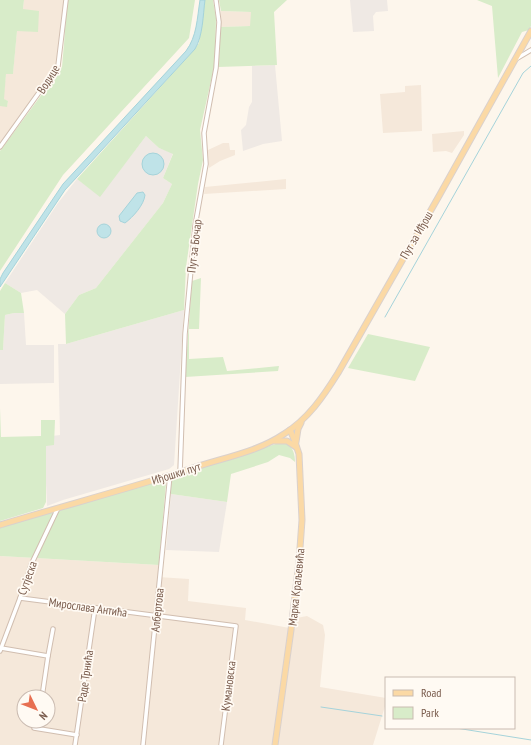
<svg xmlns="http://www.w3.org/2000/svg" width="531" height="745" font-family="'PT Sans Narrow',sans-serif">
	<rect width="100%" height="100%" fill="#fdf6ec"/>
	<!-- residential -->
	<g fill="#f5e8da" fill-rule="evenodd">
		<path d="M24 0H64L56 66 0 144V106H7L8 101 3 99 6 74 13 73 17 30 38 31 23 9Z"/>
		<path d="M221 11 251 12V26L220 27Z"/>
		<path d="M421 85 422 131 383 133 380 94 405 92V86Z"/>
		<path d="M464 131V135L452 153 446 151 433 152 432 134Z"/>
		<path d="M223 143H229L230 150H235V155L220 161 209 168 208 150Z"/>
		<path d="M286 179V189L204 194 205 187Z"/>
		<path d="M0 556 159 565 158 577 189 579 188 601 246 608 245 620 295 629 297 618 307 616 323 625 325 635 320 687 386 698V703L373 745H0ZM24 697H48V721H24Z"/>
	</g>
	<!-- industrial -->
	<g fill="#efe9e4">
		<path d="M350 0H387L388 11 376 12 373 16 374 31 353 32Z"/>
		<path d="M275 65 282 141 263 144 243 151 241 130 246 125 249 107 252 102V66Z"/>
		<path d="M146 136 159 148 173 153 163 178 172 184 163 203 96 288 79 295 65 314 37 290 21 293 5 283 58 203 77 179 100 196Z"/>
		<path d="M184 310 174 465 169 469 63 500 47 506 44 437 60 435 58 344H66Z"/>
		<path d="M14 313H24L26 345H54V383L0 384V350H3L5 315Z"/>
		<path d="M171 494 227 502 219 552 166 550Z"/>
	</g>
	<!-- green -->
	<g fill="#d8ecc9">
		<path d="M0 0H24L23 9 39 11 38 32 17 31 13 74H6L4 99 8 101 7 107 0 106Z"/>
		<path d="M67 0H195L189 38 63 175 0 271V151L62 67 64 44Z"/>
		<path d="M204 0H213L216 18 215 63 200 130 203 160 198 184 186 267 184 310 66 344 65 314 79 295 96 288 163 203 172 184 163 178 173 154 159 148 146 136 100 197 77 179 194 50 199 43Z"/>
		<path d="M219 0H287L274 12 277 65 218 67 220 27 250 26 251 12 221 11Z"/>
		<path d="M477 0H531V26L529 30 522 32 498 78 492 6Z"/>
		<path d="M201 278 199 329H189V359L223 357 227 371 279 366 278 371 185 377 192 281Z"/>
		<path d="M5 283 21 293 24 313H14L5 315 3 350H0V291Z"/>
		<path d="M368 334 430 347 415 381 348 368Z"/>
		<path d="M0 408 1 437 41 436V420H55L54 445 46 446V502L43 508 0 521Z"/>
		<path d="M279 443H288C293 449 295 454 295 462L290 458 279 455 268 462 231 474 227 502 171 494 170 489 173 476Z"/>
		<path d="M161 479 165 480 166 483 159 565 0 556V528Z"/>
	</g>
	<!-- water -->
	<g fill="#bfe3e8" stroke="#a5d3da">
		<path d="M200 0H205C203 15 203 36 195 49L65 190 0 287V279L3 273 63 184 186 51C197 36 197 19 200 0Z"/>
		<circle cx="153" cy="164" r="11"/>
		<path d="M143 192 145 195C144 205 133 217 125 223L120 221 119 216 137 193Z"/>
		<circle cx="104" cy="231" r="7"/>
	</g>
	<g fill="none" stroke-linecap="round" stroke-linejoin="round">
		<!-- stream -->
		<g stroke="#a5d3da" stroke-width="1">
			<path d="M385 317 523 73 531 66"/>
			<path d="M321 707 382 716"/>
			<path d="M456 728 531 740"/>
		</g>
		<!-- minor casing -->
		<g stroke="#d1beb0" stroke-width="5.5">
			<g id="minor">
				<path d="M516 59 531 50"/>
				<path d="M0 147 58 66 66 0"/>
				<path d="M180 472 185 334 195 226 206 164 204 133 216 68 219 22 216 0"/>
				<path d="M20 598 236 626 221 745"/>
				<path d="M1 648 48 656 42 697"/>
				<path d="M0 651 20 598 31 565 58 508"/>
				<path d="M48 656 53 629"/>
				<path d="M34 728 77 735"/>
				<path d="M75 745 95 608"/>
				<path d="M143 745 170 475"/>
			</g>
		</g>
		<!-- primary casing -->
		<g stroke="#dad1cd" stroke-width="7">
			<g id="primary">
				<path d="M274 441H287L296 447"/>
				<path d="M296 442 298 429 301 423"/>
				<path d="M0 525C63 506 127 489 190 469 221 458 256 453 284 434 308 419 323 397 338 373L439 196 531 31"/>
				<path d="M275 745 291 630 299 562 302 520 299 454 294 439 290 430"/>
			</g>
		</g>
		<!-- minor -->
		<use href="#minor" stroke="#fff" stroke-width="3.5"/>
		<!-- primary -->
		<use href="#primary" stroke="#fbd9a5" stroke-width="5"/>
	</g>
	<g text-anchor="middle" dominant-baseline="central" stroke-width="3.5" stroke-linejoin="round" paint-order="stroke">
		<!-- street labels -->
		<g font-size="12" fill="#7a5c4d" stroke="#fffaf3">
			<text transform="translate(48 79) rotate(-58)">Водице</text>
			<text transform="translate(416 235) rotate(-60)">Пут за Иђош</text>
			<text transform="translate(194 246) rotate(-83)">Пут за Бочар</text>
			<text transform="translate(176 473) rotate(-17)">Иђошки пут</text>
			<text transform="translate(27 578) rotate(-70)">Сутјеска</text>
			<text transform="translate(296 587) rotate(-84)">Марка Краљевића</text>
			<text transform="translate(88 607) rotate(8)">Мирослава Антића</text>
			<text transform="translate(157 610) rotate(-84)">Албертова</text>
			<text transform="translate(85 676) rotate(-82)">Раде Трнића</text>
			<text transform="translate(228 686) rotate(-83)">Кумановска</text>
		</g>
	</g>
	<!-- legend -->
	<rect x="385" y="677" width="130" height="52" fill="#fffaf3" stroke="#cabbb1"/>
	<rect x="393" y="690" width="20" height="6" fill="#fbd9a5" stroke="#cabbb1"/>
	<text x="421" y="697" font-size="12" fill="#7a5c4d">Road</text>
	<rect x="393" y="707" width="20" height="12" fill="#d8ecc9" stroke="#cabbb1"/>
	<text x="421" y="717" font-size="12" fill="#7a5c4d">Park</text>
	<!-- north arrow -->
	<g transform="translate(36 709) rotate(133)"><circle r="19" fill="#fffaf3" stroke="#cabbb1"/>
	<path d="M0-3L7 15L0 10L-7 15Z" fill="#e76f51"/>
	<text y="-6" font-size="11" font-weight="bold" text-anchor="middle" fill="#7a5c4d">N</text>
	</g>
</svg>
